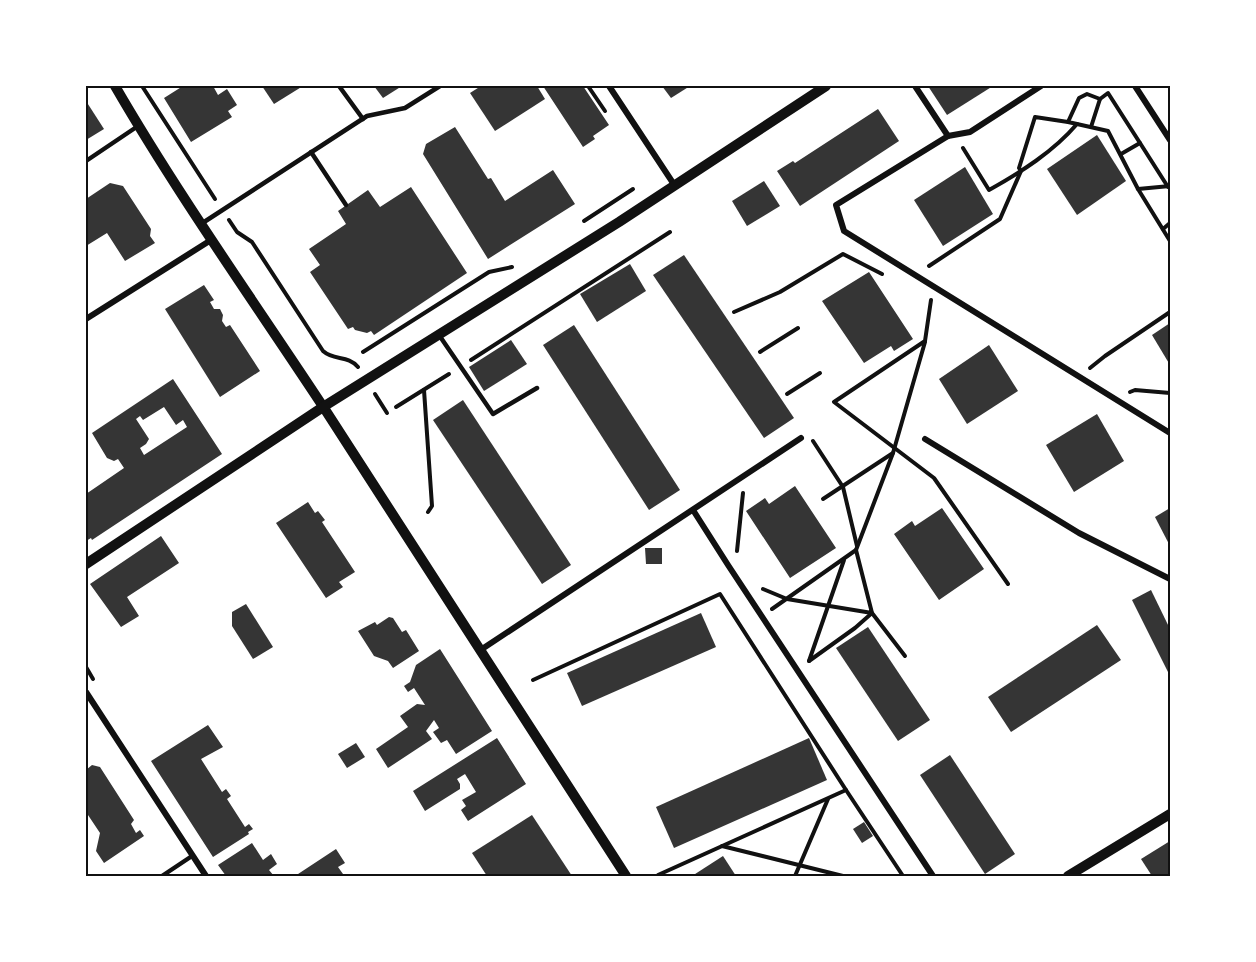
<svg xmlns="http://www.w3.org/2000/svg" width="1256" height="962" font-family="'Noto Sans',sans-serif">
	<rect width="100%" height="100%" fill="#fff"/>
	<!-- building -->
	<g fill="#353535" fill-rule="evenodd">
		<path d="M183 86H213L218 95 227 89 237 105 228 111 232 117 191 142 164 98Z"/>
		<path d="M262 86H303L274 104Z"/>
		<path d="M374 86H402L383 98Z"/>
		<path d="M481 86H537L545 99 495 131 470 93Z"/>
		<path d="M543 86H583L609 125 593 136 595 139 583 147Z"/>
		<path d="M662 86H690L671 98Z"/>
		<path d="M928 86H993L947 115Z"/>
		<path d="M86 101 104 129 86 140Z"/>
		<path d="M878 109 899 141 800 206 777 171 793 161 795 163Z"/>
		<path d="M455 127 488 179 491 178 505 201 553 170 575 204 488 259 423 154 426 144Z"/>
		<path d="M1097 135 1126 181 1077 215 1047 169Z"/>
		<path d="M965 167 993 214 943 246 914 200Z"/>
		<path d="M764 181 780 206 747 226 732 201Z"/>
		<path d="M110 183 123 186 151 229 150 236 155 243 125 261 107 233 86 246V199Z"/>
		<path d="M411 187 467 273 374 335 371 331 367 333 355 330 353 327 348 329 310 272 320 265 309 249 346 224 338 211 368 190 380 207Z"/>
		<path d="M684 255 794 418 764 438 653 275Z"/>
		<path d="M630 264 646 291 597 322 580 294Z"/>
		<path d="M869 272 913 339 894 351 891 346 864 363 822 301Z"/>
		<path d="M204 285 214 300 210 302 214 309H220L223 315 222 321 226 327 230 325 260 371 220 397 165 309Z"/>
		<path d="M1170 323V365L1152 335Z"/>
		<path d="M574 325 680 490 649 510 543 345Z"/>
		<path d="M511 340 527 364 484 391 469 367Z"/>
		<path d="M989 345 1018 391 967 424 939 379Z"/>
		<path d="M173 379 222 454 92 540 91 538 86 541V494L124 468 118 459 114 461 107 458 92 433ZM164 407 176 425 183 420 187 427 144 455 140 448 146 444 149 439 136 419 140 416 143 420Z"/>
		<path d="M463 400 571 565 542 584 433 420Z"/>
		<path d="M1097 414 1124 461 1074 492 1046 445Z"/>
		<path d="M795 486 836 548 790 578 746 511 765 498 769 504Z"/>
		<path d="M308 502 315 513 318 511 325 520 322 522 355 572 339 582 343 587 326 598 276 523Z"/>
		<path d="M942 508 984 569 939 600 894 534 912 521 915 526Z"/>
		<path d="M1170 508V546L1155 517Z"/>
		<path d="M161 536 179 563 127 597 139 616 121 627 90 584Z"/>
		<path d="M645 548H662V564H646Z"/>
		<path d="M1151 590 1170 629V676L1132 600Z"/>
		<path d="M246 604 273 647 253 659 232 626V612Z"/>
		<path d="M701 613 716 647 582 706 567 673Z"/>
		<path d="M389 617 393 618 402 632 406 630 419 651 393 668 388 661 374 656 358 631 375 622 377 625Z"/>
		<path d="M1097 625 1121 660 1011 732 988 697Z"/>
		<path d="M868 627 930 720 898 741 836 648Z"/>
		<path d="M440 649 492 731 456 754 447 740 441 743 433 732 439 728 434 720 426 731 432 739 388 768 376 749 408 727 400 716 417 704 425 705 414 688 408 692 404 686 410 682 416 665Z"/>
		<path d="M208 725 223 747 201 759 222 792 226 789 231 796 227 799 245 827 249 824 253 829 248 832 249 834 213 857 151 761Z"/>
		<path d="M497 738 526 784 468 821 461 810 466 806 462 800 476 792 465 774 457 779 460 784V789L425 811 413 791Z"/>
		<path d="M809 738 827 780 674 848 656 807Z"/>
		<path d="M356 743 365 757 347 768 338 754Z"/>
		<path d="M950 755 1015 854 985 874 920 775Z"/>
		<path d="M92 765 100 767 134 820 131 824 136 833 140 830 144 836 104 863 96 851 100 833 86 812V770Z"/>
		<path d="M532 815 572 876H487L472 853Z"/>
		<path d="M864 822 873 836 862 843 853 829Z"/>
		<path d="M1170 841V876H1152L1141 859Z"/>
		<path d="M252 843 263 860 271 854 277 864 269 870 274 876H226L218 865Z"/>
		<path d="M336 849 345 863 338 867 343 874 340 876H295Z"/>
		<path d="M723 856 736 876H692Z"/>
	</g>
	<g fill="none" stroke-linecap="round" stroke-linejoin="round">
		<!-- path -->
		<g stroke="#111" stroke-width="4">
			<path d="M142 86 215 199"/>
			<path d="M588 86 605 111"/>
			<path d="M1077 124 1068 122 1079 98 1087 94 1100 99"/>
			<path d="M1091 127 1100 99 1108 93 1140 143"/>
			<path d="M963 148 989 190C1021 172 1053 152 1077 124L1108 131 1138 189 1170 241"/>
			<path d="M1121 154 1140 143 1168 187"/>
			<path d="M1138 189 1170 186"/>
			<path d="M229 220 237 232 252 242 323 351C334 361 348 355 358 367"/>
			<path d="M584 221 633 189"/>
			<path d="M1163 229 1170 223"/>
			<path d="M929 266 1000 219 1021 171 1019 168 1035 117 1068 122"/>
			<path d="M931 300 925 341 834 402 934 478 1008 584"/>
			<path d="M734 312 780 292 843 254 882 274"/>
			<path d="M363 352 489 272 512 267"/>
			<path d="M760 352 798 328"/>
			<path d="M471 360 670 232"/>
			<path d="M1090 368 1105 356 1170 312"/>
			<path d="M424 390 432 506 428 512"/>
			<path d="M1130 392 1135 390 1170 393"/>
			<path d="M375 394 387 413"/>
			<path d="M787 394 820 373"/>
			<path d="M396 407 449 374"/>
			<path d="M813 441 843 487 857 546"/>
			<path d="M823 499 893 453"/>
			<path d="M737 551 743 493"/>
			<path d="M763 589 787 599 872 613 856 550"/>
			<path d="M772 609 856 550 893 453 925 342"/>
			<path d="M809 661 855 628 872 613 905 656"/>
			<path d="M809 661 844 560"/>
			<path d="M86 667 93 679"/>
			<path d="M533 680 720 594 846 790"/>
			<path d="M722 846 843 876"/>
			<path d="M658 875 846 790 903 876"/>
			<path d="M795 876 828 799"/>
		</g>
		<!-- service -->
		<g stroke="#111" stroke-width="4.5">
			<path d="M339 86 363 119"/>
			<path d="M311 152 346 205"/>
			<path d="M86 161 138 126"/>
			<path d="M201 224 367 116 405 108 440 86"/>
			<path d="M439 335 493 414 537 388"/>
			<path d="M162 876 192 856"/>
		</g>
		<!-- minor -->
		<g stroke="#111" stroke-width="6">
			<path d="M609 86 675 186"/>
			<path d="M915 86 948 136"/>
			<path d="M1041 86 970 132 948 136 836 205 844 231 1170 433"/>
			<path d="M1135 86 1170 140"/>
			<path d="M86 319 211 240"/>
			<path d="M925 439 1079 533 1170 579"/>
			<path d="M693 510 728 565 933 876"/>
			<path d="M479 651 801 438"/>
			<path d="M86 692 206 876"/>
		</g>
		<!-- tertiary -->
		<g stroke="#111" stroke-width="10">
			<path d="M115 86C180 198 255 303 326 411 427 566 525 722 626 876"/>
			<path d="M86 564 323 407 619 222 826 86"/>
			<path d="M1068 876 1170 814"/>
		</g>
	</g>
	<!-- border -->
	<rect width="1256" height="962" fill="none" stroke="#ffffff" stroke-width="174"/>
	<rect x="87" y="87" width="1082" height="788" fill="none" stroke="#111" stroke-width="2"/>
</svg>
